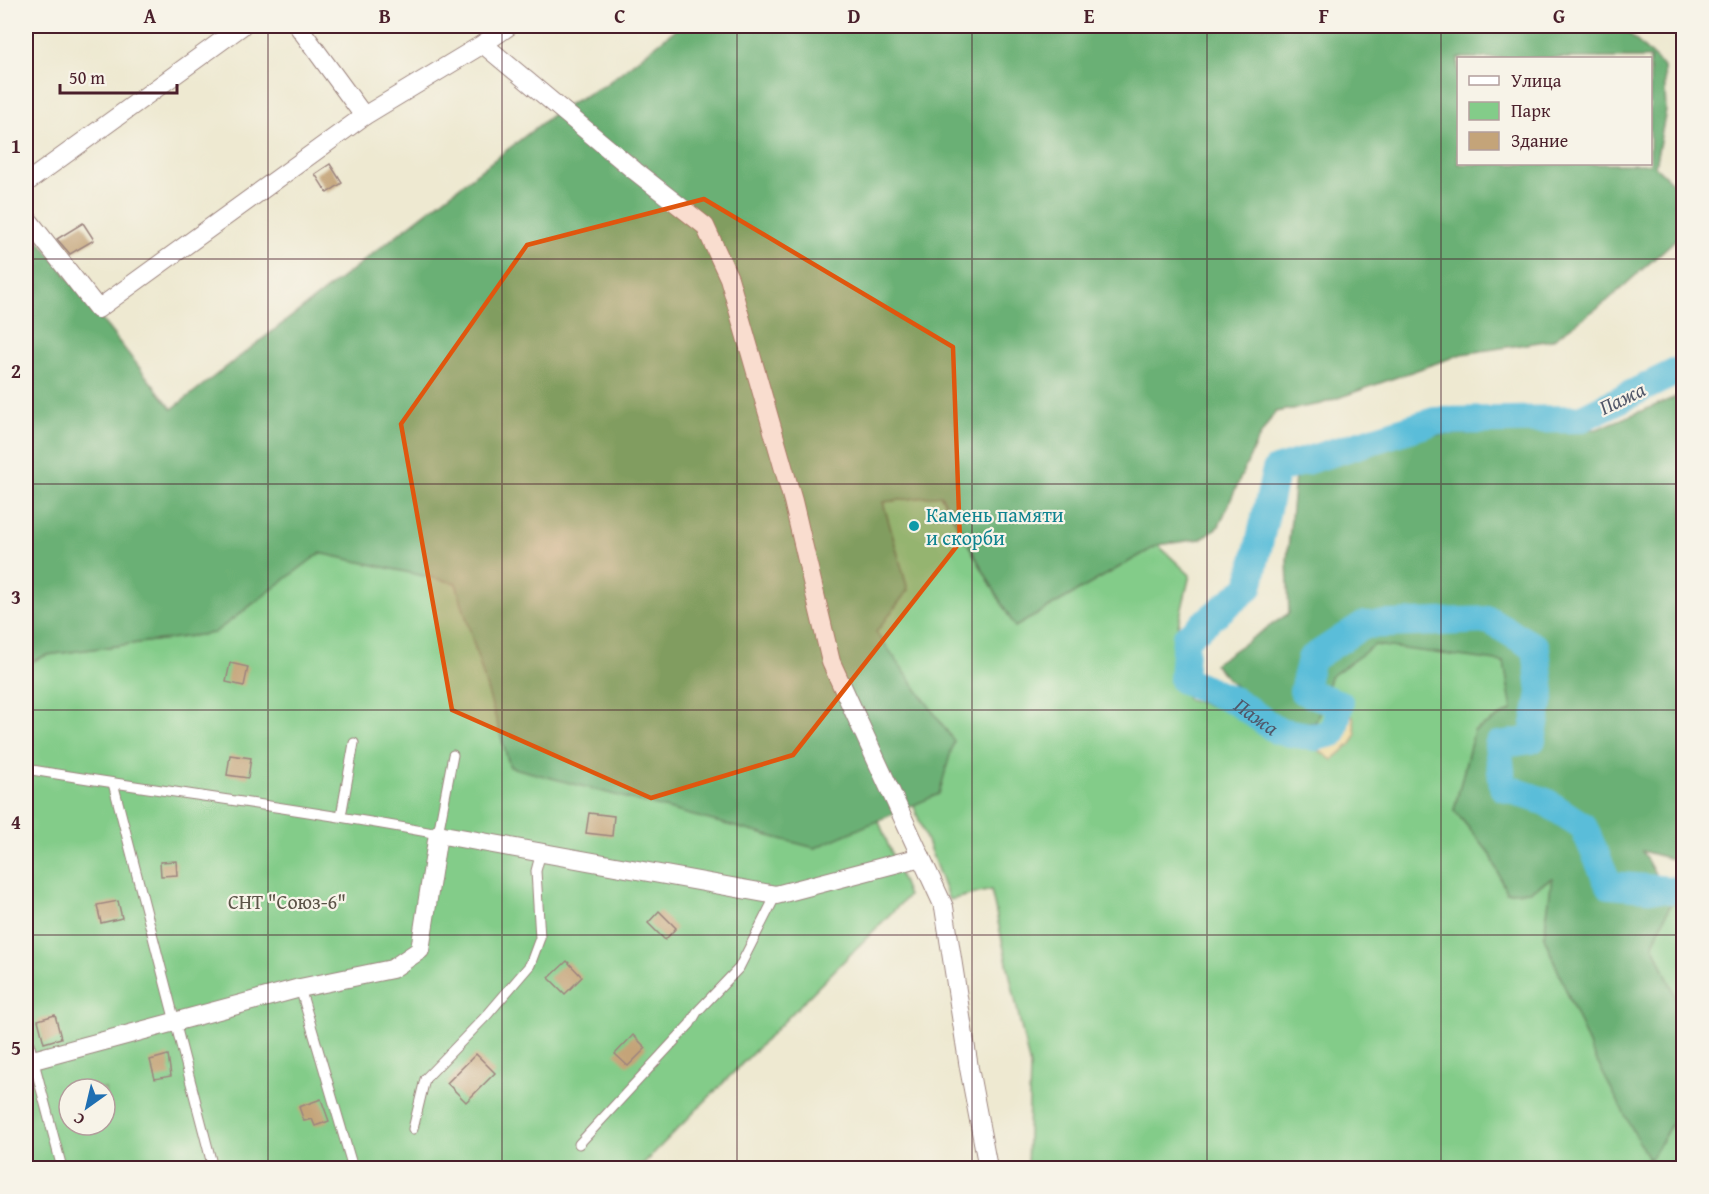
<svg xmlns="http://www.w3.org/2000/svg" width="1709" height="1194" font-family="'Gentium Book Plus',serif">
	<rect width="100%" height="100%" fill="#f7f3e8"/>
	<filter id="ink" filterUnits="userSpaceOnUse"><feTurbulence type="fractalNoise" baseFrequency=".0167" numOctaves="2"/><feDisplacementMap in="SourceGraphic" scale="12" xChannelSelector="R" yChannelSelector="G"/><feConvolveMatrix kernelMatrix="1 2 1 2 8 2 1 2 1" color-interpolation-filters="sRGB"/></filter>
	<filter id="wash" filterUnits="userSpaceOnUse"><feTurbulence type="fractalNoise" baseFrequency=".008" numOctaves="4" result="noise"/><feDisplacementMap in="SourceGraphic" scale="24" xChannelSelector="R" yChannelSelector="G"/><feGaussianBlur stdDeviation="1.35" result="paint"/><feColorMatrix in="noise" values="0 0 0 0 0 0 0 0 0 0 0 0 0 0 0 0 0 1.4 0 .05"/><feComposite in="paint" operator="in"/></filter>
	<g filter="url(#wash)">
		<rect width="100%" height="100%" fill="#eee9d1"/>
		<!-- green -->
		<g fill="#83cc89" stroke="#66765a" stroke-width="1.5" fill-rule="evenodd">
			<path d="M940 495 1015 627 1158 545 1190 575 1174 642 1187 699 1271 724 1316 722 1330 677 1375 645 1504 661 1512 710 1474 731 1454 810 1491 855 1506 892 1530 891 1552 878 1544 937 1592 1052 1650 1160 1683 1105V1168H1027L1030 1067 991 890 949 900 913 804 939 793 876 632 908 590 883 502Z"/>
			<path d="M320 553 456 583 510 767 815 848 878 819 908 896 639 1168H26V664L47 655 214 633ZM69 1089H105V1125H69Z"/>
			<path d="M1671 903 1683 907V1010L1680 1008 1653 944Z"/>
		</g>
		<!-- forest -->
		<g fill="#6ab075" stroke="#5a6850" stroke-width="1.5" fill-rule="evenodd">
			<path d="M680 26H1621L1664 67 1666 111 1655 166 1684 193 1683 233 1607 301 1552 340 1462 354 1321 404 1275 412 1257 441 1219 526 1201 539 1158 545 1015 627 941 495 883 502 908 590 876 632 954 741 939 794 815 848 510 767 456 583 320 553 214 633 47 655 26 664V224L172 409 560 109 605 85ZM1458 58H1650V164H1458Z"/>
			<path d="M1683 394V862L1642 851 1671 903 1653 944 1680 1007 1683 1010V1105L1649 1161 1592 1052 1544 937 1552 878 1530 891 1506 892 1491 855 1454 810 1474 731 1512 710 1504 662 1375 645 1330 677 1316 722 1271 724 1214 664 1289 613 1287 560 1295 477 1431 435 1597 429Z"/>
		</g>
		<!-- sand -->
		<path fill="#eeda9e" stroke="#9c7c64" stroke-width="1.5" d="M1338 710 1353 717 1356 735 1351 744 1332 760 1317 749 1315 737 1333 733Z"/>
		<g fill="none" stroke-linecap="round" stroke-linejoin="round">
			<!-- river -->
			<path stroke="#5abdd9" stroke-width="28" id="s1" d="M1684 368 1580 419 1435 421 1276 470 1249 587 1186 638 1183 680 1237 702 1278 731 1315 737 1333 733 1340 704 1303 691 1311 659 1363 625 1489 620 1536 648 1541 693 1532 740 1498 745 1503 787 1546 802 1583 826 1609 885 1684 891"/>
		</g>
		<g id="blocks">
			<!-- building -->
			<g fill="#c4a479">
				<path d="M330 164 342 183 327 193 315 174Z"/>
				<path d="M83 223 94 240 70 254 57 239Z"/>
				<path d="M230 663 248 667 244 686 226 682Z"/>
				<path d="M230 755 251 758 248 778 227 775Z"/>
				<path d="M589 813 614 816 612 836 586 833Z"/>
				<path d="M176 861 177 875 161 876 160 862Z"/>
				<path d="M118 901 122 918 101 923 97 905Z"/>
				<path d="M659 911 676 928 665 940 648 923Z"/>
				<path d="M567 961 582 977 565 994 549 978Z"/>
				<path d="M55 1015 61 1038 44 1043 38 1020Z"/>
				<path d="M633 1035 646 1048 628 1066 615 1054Z"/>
				<path d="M476 1054 495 1073 466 1102 447 1083Z"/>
				<path d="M168 1055 171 1076 155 1079 150 1060Z"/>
				<path d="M321 1099 329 1121 315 1126 312 1119 304 1121 299 1107Z"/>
			</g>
		</g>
	</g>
	<g filter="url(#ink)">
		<use href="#blocks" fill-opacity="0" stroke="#9c847e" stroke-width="1.5"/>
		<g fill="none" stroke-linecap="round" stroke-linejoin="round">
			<!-- lane casing -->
			<g stroke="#9c847e" stroke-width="11">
				<g id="lane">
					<path d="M26 769C163 792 301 808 438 834L453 755"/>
					<path d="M113 783 213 1168"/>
					<path d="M341 816 354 743"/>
					<path d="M300 988 353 1168"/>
					<path d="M26 1032 62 1168"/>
					<path d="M413 1129 425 1079 488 1014 530 965 540 938 536 871 541 852"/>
					<path d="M579 1144 690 1024 697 1012 739 968 776 895"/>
				</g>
			</g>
			<!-- street casing -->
			<g stroke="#9c847e" stroke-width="20">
				<g id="street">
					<path d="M298 26 364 116 483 44 509 26"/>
					<path d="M483 44 635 171 705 226 729 278 793 501 831 662 944 907 969 1068 988 1168"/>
					<path d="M26 183 242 26"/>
					<path d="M26 217 98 309 364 116"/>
					<path d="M26 1062 300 988 392 969 420 950 438 834 776 895 921 857"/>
				</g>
			</g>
			<!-- lane -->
			<use href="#lane" stroke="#fff" stroke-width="9"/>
			<!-- street -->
			<use href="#street" stroke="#fff" stroke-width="18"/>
		</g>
	</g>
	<!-- marked area -->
	<path fill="#e0560e" fill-opacity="0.2" stroke="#e0560e" stroke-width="4.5" stroke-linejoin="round" d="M704 199 953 347 960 542 793 755 651 798 452 710 401 424 527 245Z"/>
	<!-- grid -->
	<path fill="none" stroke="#4a1f2b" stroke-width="1.5" stroke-opacity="0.55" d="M268 26V1168M502 26V1168M737 26V1168M972 26V1168M1207 26V1168M1441 26V1168M26 259H1684M26 484H1684M26 710H1684M26 935H1684"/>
	<!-- markers -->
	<circle fill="#0f9aa8" stroke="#f7f3e8" stroke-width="2" cx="914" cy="526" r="6"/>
	<g text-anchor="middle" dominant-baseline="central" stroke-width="4.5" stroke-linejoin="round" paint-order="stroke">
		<!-- culture labels -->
		<g font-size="20" fill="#0d838f" stroke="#f7f3e8" text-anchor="start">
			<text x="926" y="514">Камень памяти<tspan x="926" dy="23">и скорби</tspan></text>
		</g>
		<!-- park labels -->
		<g font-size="20" fill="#5b5347" stroke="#f7f3e8">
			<text x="287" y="901">СНТ "Союз-6"</text>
		</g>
		<!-- water labels -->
		<g font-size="21" font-style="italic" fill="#505668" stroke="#f7f3e8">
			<text transform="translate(1622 398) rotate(-26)">Пажа</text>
			<text stroke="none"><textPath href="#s1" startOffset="753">Пажа</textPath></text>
		</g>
	</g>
	<!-- margin -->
	<rect width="1709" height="1194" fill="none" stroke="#f7f3e8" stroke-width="66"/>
	<!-- legend -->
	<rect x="1457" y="57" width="195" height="108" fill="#f7f3e8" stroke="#b29e9c" stroke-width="1.5"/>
	<rect x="1469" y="76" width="30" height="9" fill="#ffffff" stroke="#b29e9c" stroke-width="1.5"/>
	<text x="1511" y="87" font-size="18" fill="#4a1f2b">Улица</text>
	<rect x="1469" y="102" width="30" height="18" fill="#83cc89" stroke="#b29e9c" stroke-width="1.5"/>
	<text x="1511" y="117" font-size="18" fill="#4a1f2b">Парк</text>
	<rect x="1469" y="132" width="30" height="18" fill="#c4a479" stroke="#b29e9c" stroke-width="1.5"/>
	<text x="1511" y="147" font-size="18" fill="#4a1f2b">Здание</text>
	<!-- north arrow -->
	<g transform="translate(87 1107) rotate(214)"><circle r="28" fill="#f7f3e8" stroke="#b29e9c" stroke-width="1.5"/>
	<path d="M0-4.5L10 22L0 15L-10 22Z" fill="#1f6fb2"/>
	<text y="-9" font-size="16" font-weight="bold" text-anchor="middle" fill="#4a1f2b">С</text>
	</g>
	<!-- scale -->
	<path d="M60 84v9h117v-9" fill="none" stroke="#4a1f2b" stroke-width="3"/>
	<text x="69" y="84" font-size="18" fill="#4a1f2b" stroke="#f7f3e8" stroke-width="4.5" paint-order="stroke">50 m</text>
	<rect x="33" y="33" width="1643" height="1128" fill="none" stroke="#4a1f2b" stroke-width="2"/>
	<g font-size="20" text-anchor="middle" font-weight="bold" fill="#4a1f2b">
		<text x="150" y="23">A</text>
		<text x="385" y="23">B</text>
		<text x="620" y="23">C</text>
		<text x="854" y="23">D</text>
		<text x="1089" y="23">E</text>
		<text x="1324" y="23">F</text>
		<text x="1559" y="23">G</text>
		<text x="16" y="153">1</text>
		<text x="16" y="378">2</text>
		<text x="16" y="604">3</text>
		<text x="16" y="829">4</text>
		<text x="16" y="1055">5</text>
	</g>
</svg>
